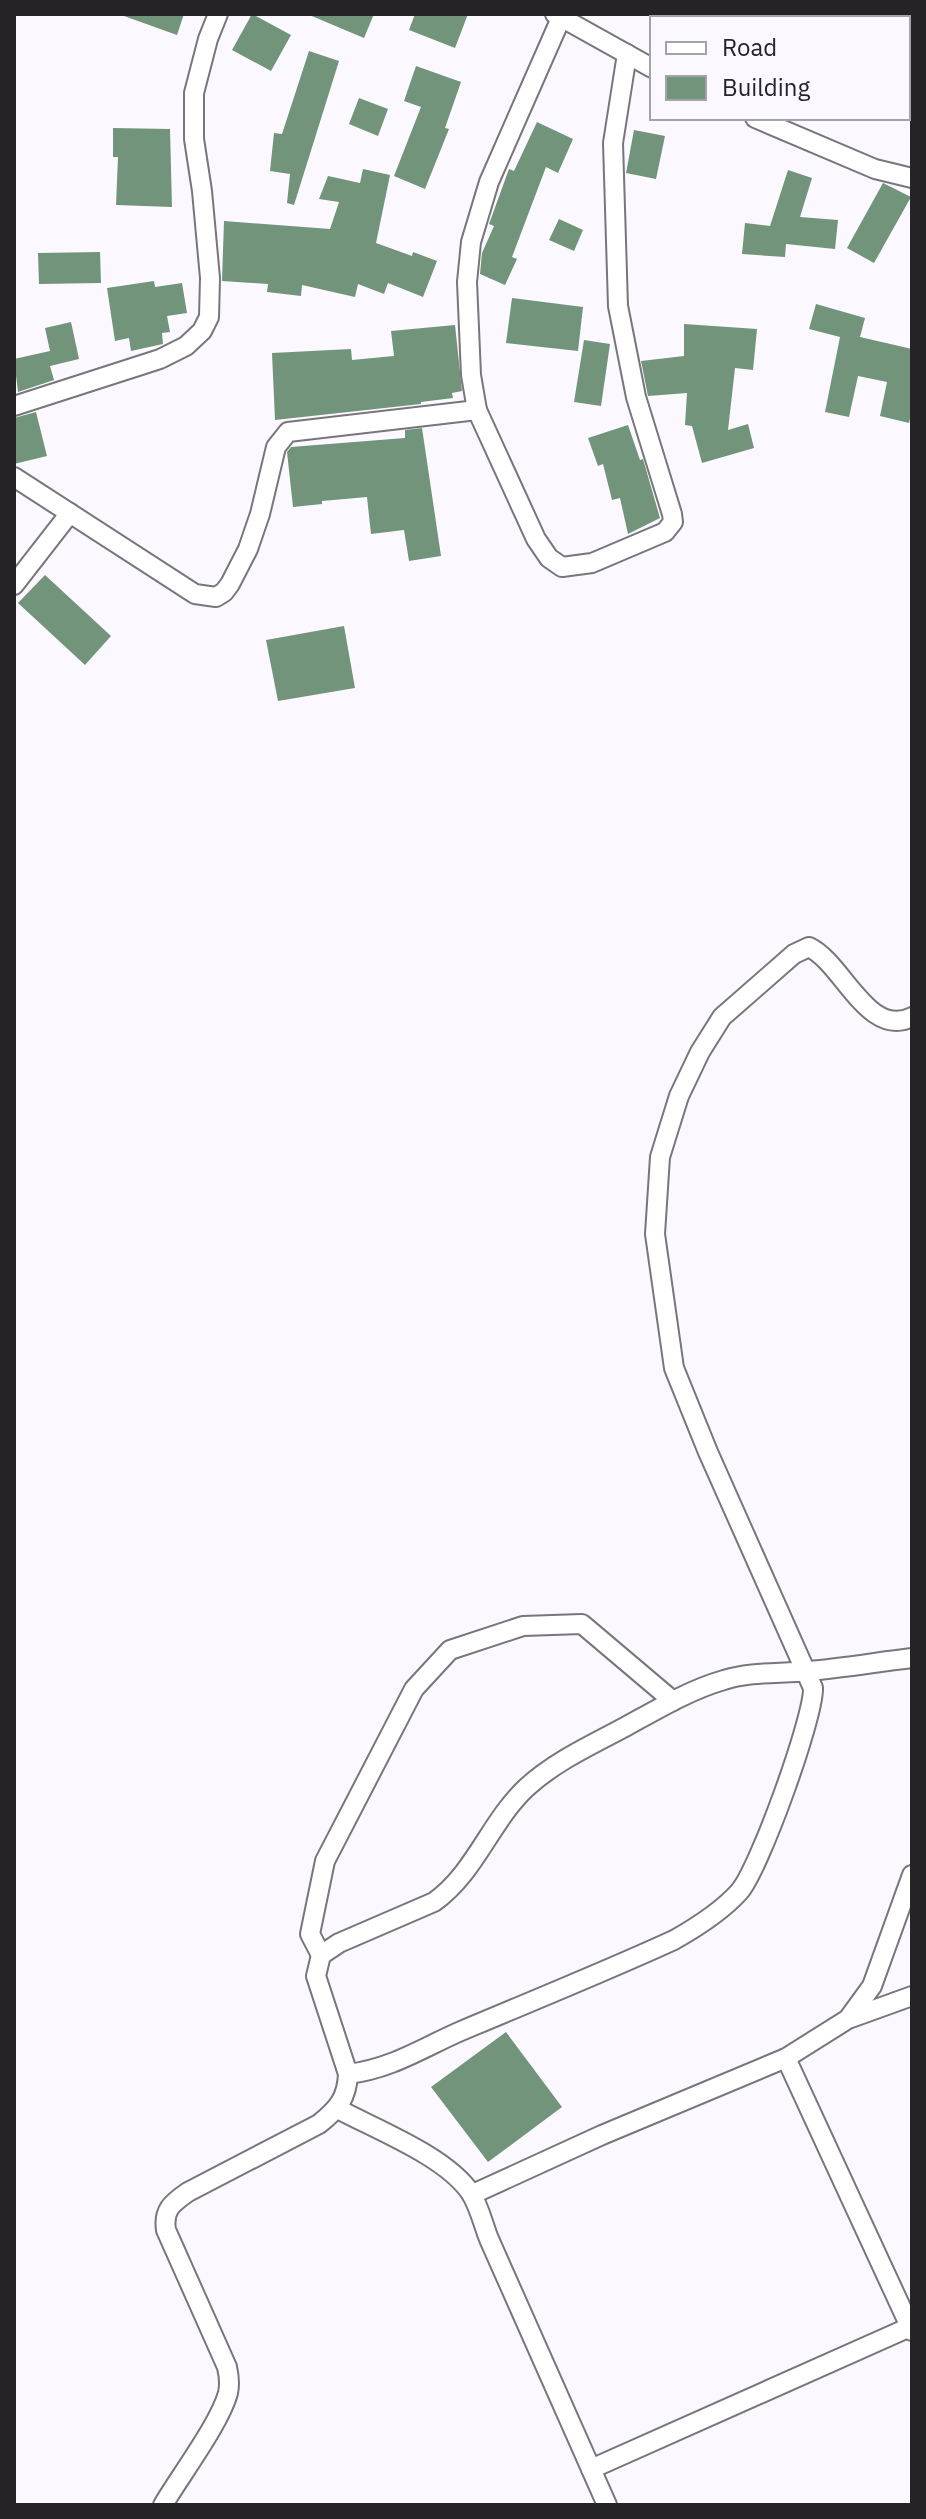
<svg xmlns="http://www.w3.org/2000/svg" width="926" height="2519" font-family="'IBM Plex Sans',sans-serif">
	<rect width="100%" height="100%" fill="#fcf8ff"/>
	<!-- building -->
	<g fill="#71947a">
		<path d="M125 14H184L177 35 124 16Z"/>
		<path d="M252 14 291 35 271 71 232 50Z"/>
		<path d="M307 14H374L364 38Z"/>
		<path d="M415 14H468L455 48 409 30Z"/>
		<path d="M309 51 339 61 294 205 287 203 290 174 270 171 274 133 282 134Z"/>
		<path d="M416 66 461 82 445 128 449 129 425 189 394 176 421 107 404 101Z"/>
		<path d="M359 98 388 109 378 136 349 124Z"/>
		<path d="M537 122 573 139 558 173 546 167 512 257 517 259 505 285 480 274 482 253 494 226 489 224 509 169 514 171Z"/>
		<path d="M113 128 170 129 172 207 116 205 118 157H113Z"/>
		<path d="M634 130 665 136 656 179 626 173Z"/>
		<path d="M363 169 390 175 376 243 412 256 413 252 437 261 423 297 388 283 384 294 358 284 355 297 302 285 301 296 267 292 268 284 222 281 224 221 330 229 339 202 319 199 328 176 360 183Z"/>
		<path d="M788 170 812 178 800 217 838 220 835 249 786 244 785 257 742 254 745 223 770 226Z"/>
		<path d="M883 183 911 197 874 263 847 248Z"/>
		<path d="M559 219 583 230 574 251 549 240Z"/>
		<path d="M100 252 101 283 39 284 38 253Z"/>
		<path d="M154 281 155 287 182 283 187 313 167 316 170 332 162 333 163 344 131 351 129 338 115 341 107 288Z"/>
		<path d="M512 298 583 307 578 351 506 343Z"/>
		<path d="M816 304 865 318 860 337 912 349V410L909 423 880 416 887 382 858 376 849 417 825 412 840 337 809 329Z"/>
		<path d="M71 322 79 359 50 366 54 380 18 392 14 359 50 351 45 328Z"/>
		<path d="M684 324 757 329 753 370 735 368 728 430 748 424 754 448 702 463 692 426 685 425 687 393 648 396 641 361 684 356Z"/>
		<path d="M455 325 462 391 452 393 453 398 421 402V404L275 420 272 353 351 349 352 360 394 356 391 331Z"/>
		<path d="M584 340 610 344 601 406 574 402Z"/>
		<path d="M36 412 47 456 14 464V418Z"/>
		<path d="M628 425 640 460 643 459 660 518 628 534 620 498 612 500 603 464 598 466 588 438Z"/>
		<path d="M422 428 441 556 409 561 404 530 371 534 367 497 322 501V504L293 507 287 452 291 447 405 438V430Z"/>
		<path d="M45 575 111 636 85 665 18 603Z"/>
		<path d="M344 626 355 688 278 701 266 640Z"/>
		<path d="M506 2032 562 2107 488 2162 431 2087Z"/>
	</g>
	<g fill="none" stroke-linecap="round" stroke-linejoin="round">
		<!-- minor casing -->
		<g stroke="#79757c" stroke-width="22">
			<g id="minor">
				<path d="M555 14 652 68"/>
				<path d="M561 18 489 182 471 242 467 282 471 375 477 410 536 539 549 558 562 567 592 563 665 532 673 522 672 514 636 397 618 306 613 143 627 54"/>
				<path d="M697 18 698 14"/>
				<path d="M755 118 875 169 912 178"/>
				<path d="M14 406 160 359 186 346 202 331 209 317 210 278 202 191 194 139V93L208 39 218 14"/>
				<path d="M14 477 195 594 216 597 224 592 230 584 248 549 260 514 276 447 288 432 477 410"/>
				<path d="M14 585 70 513"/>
				<path d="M321 1955 310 1934 325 1861 414 1689 450 1650 523 1626 582 1624 673 1701"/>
				<path d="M851 2018 912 1996"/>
				<path d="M786 2058 912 2331"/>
				<path d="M348 2074C391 2069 422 2048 461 2031 532 2001 604 1972 674 1940 697 1927 721 1912 739 1892 759 1870 814 1717 813 1688L708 1452 674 1368 655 1234 660 1157 679 1096 700 1052 722 1017 794 954 809 947C843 963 868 1039 912 1017"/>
				<path d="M338 2109C377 2130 445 2156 470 2192 479 2205 483 2224 489 2239L607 2505"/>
				<path d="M473 2194 602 2135 786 2058 848 2019 872 1986 912 1875"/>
				<path d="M591 2469 910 2327"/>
				<path d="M163 2505C180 2476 220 2423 228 2393 230 2384 229 2376 227 2367L166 2230C163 2210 172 2203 188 2192L319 2124C338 2109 347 2098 348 2074L316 1976 321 1955 339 1943 434 1902C475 1873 490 1822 526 1788 554 1762 591 1745 625 1727 656 1710 689 1690 724 1680 752 1671 780 1674 809 1671 843 1668 878 1662 912 1658"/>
			</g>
		</g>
		<!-- minor -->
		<use href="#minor" stroke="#fff" stroke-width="18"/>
	</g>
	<!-- border -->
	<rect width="926" height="2519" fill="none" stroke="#252326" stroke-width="32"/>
	<!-- legend -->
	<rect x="650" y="16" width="260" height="104" fill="#fcf8ff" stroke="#a6a3a8" stroke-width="2"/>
	<rect x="666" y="42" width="40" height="12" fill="#ffffff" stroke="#a6a3a8" stroke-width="2"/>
	<text x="722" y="56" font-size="24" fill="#252326">Road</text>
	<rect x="666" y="76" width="40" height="24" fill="#71947a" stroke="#a6a3a8" stroke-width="2"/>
	<text x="722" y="96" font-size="24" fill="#252326">Building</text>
</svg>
